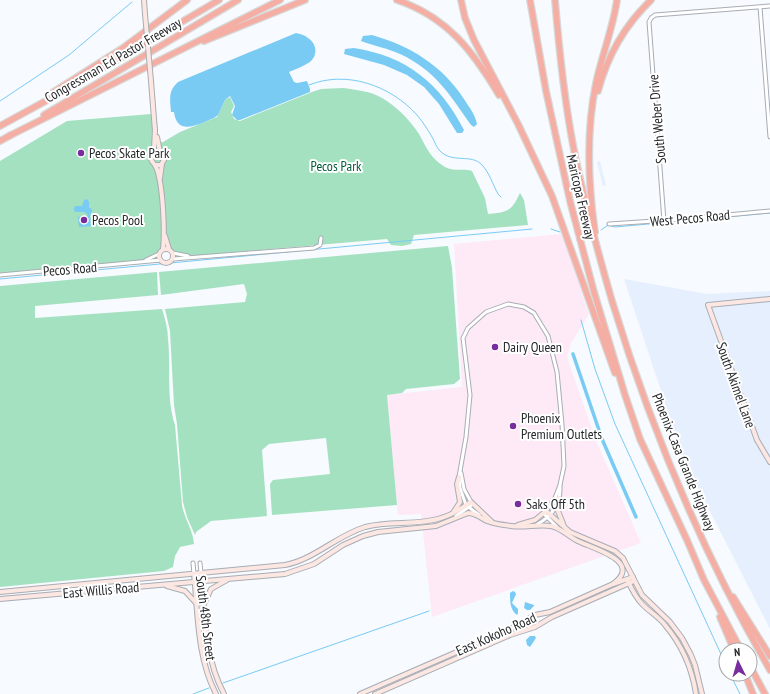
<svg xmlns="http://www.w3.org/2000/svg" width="770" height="694" font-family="'PT Sans Narrow',sans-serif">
	<rect width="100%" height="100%" fill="#f7faff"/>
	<!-- commercial -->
	<path fill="#fee9f7" d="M562 234 589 314 571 343 567 357 580 395 597 443 641 543 432 617 421 514 398 515 387 395 462 387 454 244Z"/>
	<!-- built -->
	<g fill="#e5effd">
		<path d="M600 161 606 186H603L597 162Z"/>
		<path d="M624 279 707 294 770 291V629L684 460Z"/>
	</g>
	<!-- green -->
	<g fill="#a4e1c0">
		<path d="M343 88C351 89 359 90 367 92 388 97 408 117 419 134 426 147 431 159 445 167 454 172 463 168 472 171L485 198 488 214C508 212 511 212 520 193L524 200 528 225 414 235 411 244 402 246 391 245 387 239 202 255C194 255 179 256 173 250L159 251 156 255 142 260 0 273V161L67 121 151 114 154 143 163 142 180 132 217 117 225 100 230 97 234 106 231 112 234 119 240 121 312 92 321 89Z"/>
		<path d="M448 246 452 268 460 379 454 384 406 389 402 393 387 395 397 505 272 515 270 484 273 480 330 474 326 438 269 444 262 450 267 516 211 521 196 532 195 535 187 517 183 502 177 424 174 405 170 331 165 309 245 302 247 294 244 284 161 295 159 272Z"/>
		<path d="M157 272 158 295 35 306V318L162 309C165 319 168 329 168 339 171 367 166 398 175 425L182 505C184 518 193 530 194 544L180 547 175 556 173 567 164 571 0 587V286Z"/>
	</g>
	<!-- water -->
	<g fill="#79cbf4">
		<path d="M296 33C300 34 305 35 308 38 317 44 318 55 310 62 304 66 296 69 289 72L294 82 297 83 307 81 310 89V92L240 120H237L232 115 235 106 230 96 225 100 218 115 214 118C199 124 177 137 174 112H171C170 99 168 91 178 82Z"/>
		<path d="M372 35C410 46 442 65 464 99 469 107 475 114 477 124L474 127 471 125C450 95 435 70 400 54 387 48 374 46 361 41L363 36Z"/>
		<path d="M354 48C406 56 440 83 464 130L462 133H457L439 104 424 87 407 75 384 65 344 54 345 49Z"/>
		<path d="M87 199 89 202V208L92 209V211L90 215 91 226 79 227 78 217 87 216V214L84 212H76L74 211V207L76 206H82L84 200Z"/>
		<path d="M513 591 515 592 516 594 512 603 518 609V613L517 615C510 610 510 601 510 593Z"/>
		<path d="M525 602 534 605V606L530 610H527L524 608Z"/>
		<path d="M530 636H535L536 638 530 647 527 645 526 640Z"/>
	</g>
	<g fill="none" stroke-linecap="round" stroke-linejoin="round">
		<!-- stream -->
		<g stroke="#79cbf4" stroke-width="1">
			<path d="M309 85C346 70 390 85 417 115 423 122 428 130 432 137 435 142 436 147 440 151 453 164 471 153 482 165 489 172 493 185 498 194L501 197"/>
			<path d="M0 101 69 55 132 2"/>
			<path d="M551 229 560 232"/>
			<path d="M601 230 608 225 615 227 770 213"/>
			<path d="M0 279 532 229"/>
			<path d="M581 320 595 369 615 424 726 665"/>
			<path d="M730 674 740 694"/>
			<path d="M223 683 429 611"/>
			<path d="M193 694 209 688"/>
		</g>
		<!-- canal -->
		<path stroke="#79cbf4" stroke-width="3.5" d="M573 354 602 439 636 517"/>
		<!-- street casing -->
		<g stroke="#a8adb4" stroke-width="5">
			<g id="street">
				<path d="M760 7 770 137"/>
				<path d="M664 221 649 22 651 18 655 15 770 6"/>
				<path d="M609 224 685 219 770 211"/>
				<path d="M173 253 188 256"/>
				<path d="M173 259 314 248 320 245 321 238"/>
				<path d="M146 260 159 254"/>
				<path d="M0 275 161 260"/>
				<path d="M461 473 464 489 471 502"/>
				<path d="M544 514 558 528"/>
				<path d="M479 515 466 505 460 488 459 477 466 437 470 395 463 338 468 328 486 312 508 304 524 307 534 313 548 336 557 372 562 424 564 466 560 485 555 498 546 511"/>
				<path d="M456 516 473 504"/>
				<path d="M536 525C551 517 561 504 560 486"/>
				<path d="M193 563 194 574"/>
				<path d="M200 563 201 573"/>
			</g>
		</g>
		<!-- secondary casing -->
		<g stroke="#a8adb4" stroke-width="6">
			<g id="secondary">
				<path d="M144 0 145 14"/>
				<path d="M151 81 155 131"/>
				<path d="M155 129 154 149 151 159C152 163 155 164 156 167 163 183 165 231 163 249"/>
				<path d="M157 137 160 152"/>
				<path d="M155 165H161L164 160V154L159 151"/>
				<path d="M160 178 162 164"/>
				<path d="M165 236 169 249"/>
				<circle cx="166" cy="256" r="7"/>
				<path d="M770 299 708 305 757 440 770 462"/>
				<path d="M559 498 558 511 564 526"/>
				<path d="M453 513 460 502 457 484 459 477"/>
				<path d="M518 525 535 520 546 511 570 532 615 551 623 558 642 595 670 622 682 638 691 655 695 665 702 694"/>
				<path d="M201 573C205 615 204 656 224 694"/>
				<path d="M194 574C198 615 197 657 216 694"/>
				<path d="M628 581C632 590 636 598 643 605 650 612 659 617 665 625 682 645 692 668 696 694"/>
				<path d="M167 586 185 591 196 603"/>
				<path d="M0 592 285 565C315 559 336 536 365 527 390 520 417 526 441 518 452 515 461 509 471 502L492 522"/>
				<path d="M0 599 285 574 314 564 343 545 363 536 378 532 436 526 468 513C475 513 481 518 487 521 494 524 504 525 511 526 524 528 538 524 551 526 562 528 570 538 580 542 595 549 643 562 613 584"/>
				<path d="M204 604 211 589 227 580"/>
				<path d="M360 694 512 628 535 615 550 612 613 584 633 577"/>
				<path d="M375 694 510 635 535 627 552 617 634 581"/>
			</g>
		</g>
		<!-- highway casing -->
		<g stroke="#d8d8d8" stroke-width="8">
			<g id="highway">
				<path d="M397 0C447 17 473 51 499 95"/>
				<path d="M461 0 465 18 474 40 518 124 552 196 615 373"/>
				<path d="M530 0 546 91 570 201 594 292 625 395 640 439 687 540 704 580 741 650"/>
				<path d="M555 0C559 49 564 97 573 145 583 198 597 249 612 301 651 429 703 554 770 670"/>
				<path d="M204 41 305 0"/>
				<path d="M598 91C607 57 625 25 651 0"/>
				<path d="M52 93 123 48 187 0"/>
				<path d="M44 115 238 0"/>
				<path d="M0 126 73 86 219 0"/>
				<path d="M9 136 280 0"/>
				<path d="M0 141 11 135"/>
				<path d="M595 232C588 183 586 131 596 83 602 55 613 28 617 0"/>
				<path d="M733 597 770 656"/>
				<path d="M720 617 734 650"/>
				<path d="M750 666 765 694"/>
				<path d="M745 674 753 694"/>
			</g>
		</g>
		<!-- street -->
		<use href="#street" stroke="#fff" stroke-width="3"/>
		<!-- secondary -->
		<use href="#secondary" stroke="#fce7e3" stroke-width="4"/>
		<!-- highway -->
		<use href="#highway" stroke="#f5aea3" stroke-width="5.5"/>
		<!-- secondary-bridge casing -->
		<g stroke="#a8adb4" stroke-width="6" stroke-linecap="butt">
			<path id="secondary-bridge" d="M145 14 151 81"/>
		</g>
		<!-- secondary-bridge -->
		<use href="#secondary-bridge" stroke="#fce7e3" stroke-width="4"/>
	</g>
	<!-- markers -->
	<g fill="#782c9e" stroke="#fff" stroke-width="1.5">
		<circle cx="81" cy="153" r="4"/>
		<circle cx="84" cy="220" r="4"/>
		<circle cx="495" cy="347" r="4"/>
		<circle cx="513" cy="426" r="4"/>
		<circle cx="518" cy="504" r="4"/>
	</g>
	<g text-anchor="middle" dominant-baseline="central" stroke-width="4" stroke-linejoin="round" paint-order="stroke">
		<!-- street labels -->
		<g font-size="14" fill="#252729" stroke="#fff">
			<text transform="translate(113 60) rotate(-30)">Congressman Ed Pastor Freeway</text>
			<text transform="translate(657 119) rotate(-95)">South Weber Drive</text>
			<text transform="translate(581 197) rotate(77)">Maricopa Freeway</text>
			<text transform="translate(690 218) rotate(-5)">West Pecos Road</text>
			<text transform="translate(70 269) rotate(-5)">Pecos Road</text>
			<text transform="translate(736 385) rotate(70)">South Akimel Lane</text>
			<text transform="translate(684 462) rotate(68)">Phoenix-Casa Grande Highway</text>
			<text transform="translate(101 590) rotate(-5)">East Willis Road</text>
			<text transform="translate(206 618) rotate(83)">South 48th Street</text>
			<text transform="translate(496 634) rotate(-24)">East Kokoho Road</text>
		</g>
		<!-- poi labels -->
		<g font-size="14" fill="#252729" stroke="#fff" text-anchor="start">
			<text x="89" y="153">Pecos Skate Park</text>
			<text x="92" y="220">Pecos Pool</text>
			<text x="503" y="347">Dairy Queen</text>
			<text x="521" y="418">Phoenix<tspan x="521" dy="16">Premium Outlets</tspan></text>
			<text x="526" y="504">Saks Off 5th</text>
		</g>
		<!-- park labels -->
		<g font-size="14" fill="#005939" stroke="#fff">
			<text x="336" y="166">Pecos Park</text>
		</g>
	</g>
	<!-- north arrow -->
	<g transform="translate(738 662) rotate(355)"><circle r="19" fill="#ffffff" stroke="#a8a9a9"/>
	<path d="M0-3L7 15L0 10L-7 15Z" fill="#782c9e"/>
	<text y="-6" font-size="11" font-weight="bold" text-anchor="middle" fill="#252729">N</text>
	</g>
</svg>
